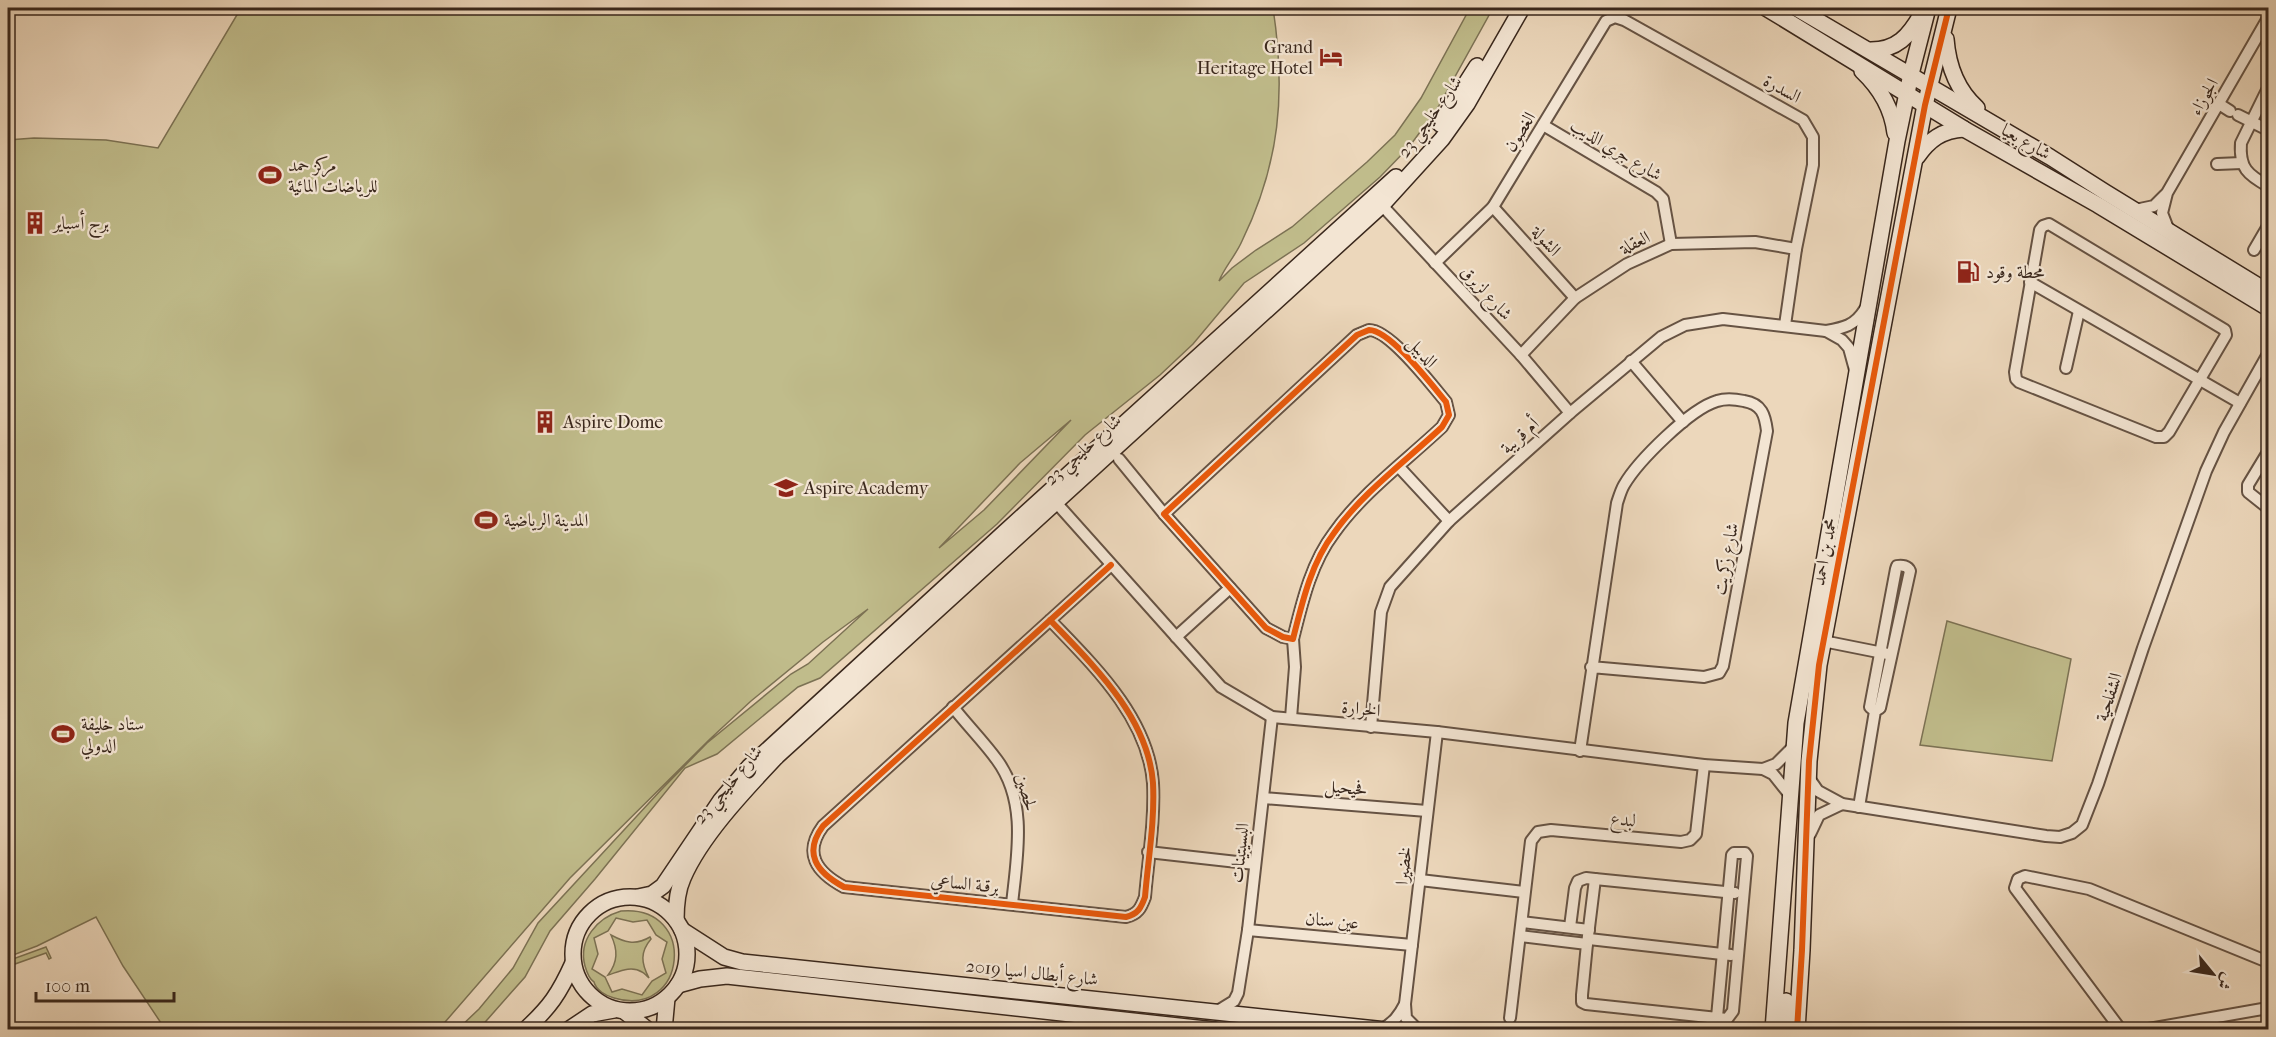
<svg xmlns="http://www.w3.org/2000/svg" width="2276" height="1037" font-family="'IM FELL French Canon',Amiri,serif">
	<rect width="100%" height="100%" fill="#ecd7bb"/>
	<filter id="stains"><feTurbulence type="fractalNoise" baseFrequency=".00333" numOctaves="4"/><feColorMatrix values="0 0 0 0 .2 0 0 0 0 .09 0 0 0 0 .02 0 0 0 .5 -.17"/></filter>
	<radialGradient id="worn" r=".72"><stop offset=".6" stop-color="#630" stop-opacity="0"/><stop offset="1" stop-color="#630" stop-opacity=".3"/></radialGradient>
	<!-- green -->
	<g fill="#c0bc8b" stroke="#7c7254" stroke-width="1.5" fill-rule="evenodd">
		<path d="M241 8H1273C1286 93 1280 163 1242 241 1236 255 1224 268 1219 281L1232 268 1256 250 1292 227 1367 162 1395 135 1421 98 1470 8H1493L1437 109 1409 147 1380 177 1304 243 1244 283 1193 344 1160 375 1085 435 997 524 820 678 798 687 717 754 685 768 595 879 550 931 525 977 479 1029H458L479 1009 513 968 538 923 661 790 707 743 791 674 808 664 868 609 823 642 751 701 710 739 570 878 439 1029H165L123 966 96 917 37 946 8 957V140L34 138 106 140 158 148ZM1071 420 984 510 939 548 1020 463Z"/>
		<path d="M1947 621 2071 659 2052 761 1920 745Z"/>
		<path d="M621 911C699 904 687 1020 614 998 606 996 596 990 594 982 589 979 587 973 585 966 578 940 597 918 621 911ZM616 918 633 922 647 920 656 935 667 942 662 959 666 973 652 981 642 995 622 989 612 992 605 977 592 969 598 954 594 938 608 931Z"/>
		<path d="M611 935C624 942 635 946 650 937L651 939C640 952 641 963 649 978 646 976 645 973 642 972 631 965 618 972 608 975 618 962 618 950 611 935Z"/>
		<path d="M46 947 51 958 49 959 46 953 15 964 14 962H11V972L8 971 10 960Z"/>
	</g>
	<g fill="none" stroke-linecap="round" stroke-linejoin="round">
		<!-- street casing -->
		<g stroke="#665344" stroke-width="14">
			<g id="street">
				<path d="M2268 88 2241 143C2239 168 2248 175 2268 186"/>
				<path d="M2219 104 2230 111"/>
				<path d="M2238 115 2268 130"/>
				<path d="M1543 125 1656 192 1663 199 1671 244"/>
				<path d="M2217 164 2242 163"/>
				<path d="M1377 200 1521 355 1570 413"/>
				<path d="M1493 207 1575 298"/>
				<path d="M2135 210 2154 206 2165 195"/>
				<path d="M2049 224 2225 330 2226 335 2169 432 2164 437H2156L2019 382 2016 379 2015 372 2040 230 2043 226Z"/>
				<path d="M2169 231 2162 213 2167 193 2268 18"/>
				<path d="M2254 250 2268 226"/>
				<path d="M1435 263 1493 207 1606 21 1615 17 1624 20 1803 120 1813 137V165L1796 249 1785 325"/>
				<path d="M2030 282 2240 403"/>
				<path d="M1369 330C1390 330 1431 384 1446 402L1449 415 1442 427C1407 460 1362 493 1334 533 1311 563 1302 603 1293 639L1283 637 1266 628 1164 514 1357 335Z"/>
				<path d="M1826 331C1843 328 1855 326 1865 309"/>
				<path d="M1521 355 1575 298 1627 264 1671 244 1755 242 1796 249"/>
				<path d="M1631 361 1683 422"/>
				<path d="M2066 368 2079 311"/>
				<path d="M2268 452 2248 485V492L2268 508"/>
				<path d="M1119 459 1164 514"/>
				<path d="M1399 467 1449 521"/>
				<path d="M1052 498 1221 687 1272 717 1437 732 1704 765 1763 769 1773 774 1789 794"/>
				<path d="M1050 620C1093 665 1148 717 1153 783 1155 821 1148 860 1145 897 1141 908 1138 914 1126 917L844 887C816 872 803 853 823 826 919 738 1015 651 1111 565"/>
				<path d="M1176 637 1230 588"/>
				<path d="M1823 641 1888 654"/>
				<path d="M953 707C967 725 984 742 997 760 1028 802 1017 856 1012 904"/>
				<path d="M1291 718 1295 667 1293 639"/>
				<path d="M1371 727 1381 612 1390 587 1449 521 1570 413 1661 337 1685 325 1723 319 1826 331 1842 340 1849 348 1855 370"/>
				<path d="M1580 751 1617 503C1619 497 1621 490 1624 485 1638 461 1690 409 1717 401 1726 398 1735 399 1744 401 1762 404 1765 415 1767 431L1723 666 1719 673 1704 677 1591 667"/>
				<path d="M1763 769 1776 764 1793 747"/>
				<path d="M1809 778 1818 791 1842 804 2046 836 2060 837 2072 833 2082 825 2098 784 2143 648 2206 471 2224 432 2268 354"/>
				<path d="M1263 798 1427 811"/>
				<path d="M1859 807 1875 711 1880 708 1910 571C1908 566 1902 565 1897 566L1896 569 1870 707 1875 711"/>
				<path d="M1810 834 1819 815 1842 804"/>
				<path d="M1148 852 1255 864"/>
				<path d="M1420 880 1524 892"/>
				<path d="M1522 922 1589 930"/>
				<path d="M1570 927 1575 888 1578 881 1586 878 1595 879"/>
				<path d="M1248 930 1412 945"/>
				<path d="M1520 936 1587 944 1582 995V1002L1586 1004 1727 1019 1733 1011 1747 856 1745 853H1734L1732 855 1717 1017"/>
				<path d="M1589 939 1731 955"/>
				<path d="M1587 944 1595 879 1735 893"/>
				<path d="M1216 1012 1234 1001 1238 993 1248 930 1272 717"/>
				<path d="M1510 1018 1531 841 1538 832 1551 830 1681 842 1690 840 1696 834 1704 765"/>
				<path d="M1382 1029C1393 1023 1399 1016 1405 1004"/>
				<path d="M1418 1030 1406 1018 1405 1004 1437 732"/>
				<path d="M2121 1030 2015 888 2018 879 2025 876 2089 889 2268 962"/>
				<path d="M2143 1030 2268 1008"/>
			</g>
		</g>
		<!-- secondary casing -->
		<g stroke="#39271c" stroke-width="18">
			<g id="secondary">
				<path d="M1766 8 1964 129 2098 205 2268 308"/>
				<path d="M1796 8 2050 157 2105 192 2268 292"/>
				<path d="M1946 39C1948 66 1957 90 1977 108"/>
				<path d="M1871 50C1897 50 1909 36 1921 15"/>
				<path d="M1862 71C1880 88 1892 108 1895 133"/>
				<path d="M1440 124 1477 66"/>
				<path d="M1917 157C1929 140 1942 130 1964 129"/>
				<circle cx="630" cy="954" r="57"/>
				<path d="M638 897 652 894 663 886 721 800 749 767 1005 532 1396 177"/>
				<path d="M676 920C676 906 677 891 683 878 701 836 745 790 777 756L1382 205 1442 139 1467 104 1522 8"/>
				<path d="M682 930 724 957 742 962 1386 1030"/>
				<path d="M678 985 700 979 727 976 1215 1030"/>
				<path d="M624 1011 648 1030"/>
				<path d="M525 1030C550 1007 559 994 573 963"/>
				<path d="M568 1030 592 1014 614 1010"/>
				<path d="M664 1030 667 998"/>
				<path d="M1773 1030 1796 723 1897 141 1911 74 1928 8"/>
				<path d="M1784 1030 1786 1001"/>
				<path d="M1797 1030 1802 950 1809 761 1819 665 1925 105 1949 8"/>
			</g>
		</g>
		<!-- street -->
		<use href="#street" stroke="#f3e5d3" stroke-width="10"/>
		<!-- secondary -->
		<use href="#secondary" stroke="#f3e5d3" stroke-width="15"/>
		<!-- cycleway casing -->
		<g stroke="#f3e5d3" stroke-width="10">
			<g id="cycleway">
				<path d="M1369 330C1390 330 1431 384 1446 402L1449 415 1442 427C1407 460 1362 493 1334 533 1311 563 1302 603 1293 639L1283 637 1266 628 1164 514 1357 335Z"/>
				<path d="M1050 620C1093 665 1148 717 1153 783 1155 821 1148 860 1145 897 1141 908 1138 914 1126 917L844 887C816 872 803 853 823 826 919 738 1015 651 1111 565"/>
				<path d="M1797 1030 1802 950 1809 761 1819 665 1925 105 1949 8"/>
			</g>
		</g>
		<!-- cycleway -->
		<use href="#cycleway" stroke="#e8590c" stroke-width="6"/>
	</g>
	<!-- icons -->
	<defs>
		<g id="hotel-bare" transform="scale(1.8)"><path d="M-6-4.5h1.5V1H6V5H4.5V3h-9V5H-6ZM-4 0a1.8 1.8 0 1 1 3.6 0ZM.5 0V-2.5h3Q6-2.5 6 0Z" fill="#8f2418" stroke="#f3e5d3" stroke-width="2.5" paint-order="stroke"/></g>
		<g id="stadium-bare" transform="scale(1.8)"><path d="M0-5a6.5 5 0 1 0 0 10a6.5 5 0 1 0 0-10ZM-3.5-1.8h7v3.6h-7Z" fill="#8f2418" stroke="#f3e5d3" stroke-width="2.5" paint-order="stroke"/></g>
		<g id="building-bare" transform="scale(1.8)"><path d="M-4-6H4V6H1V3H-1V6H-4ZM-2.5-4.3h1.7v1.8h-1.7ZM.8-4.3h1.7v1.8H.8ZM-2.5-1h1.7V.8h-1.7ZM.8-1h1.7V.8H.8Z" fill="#8f2418" stroke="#f3e5d3" stroke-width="2.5" paint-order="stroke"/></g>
		<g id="fuel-bare" transform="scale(1.8)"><path d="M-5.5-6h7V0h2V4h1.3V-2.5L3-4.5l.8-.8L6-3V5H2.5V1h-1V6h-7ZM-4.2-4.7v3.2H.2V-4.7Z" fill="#8f2418" stroke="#f3e5d3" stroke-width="2.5" paint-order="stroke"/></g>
		<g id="school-bare" transform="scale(1.8)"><path d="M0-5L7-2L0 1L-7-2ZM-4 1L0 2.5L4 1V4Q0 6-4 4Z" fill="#8f2418" stroke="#f3e5d3" stroke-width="2.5" paint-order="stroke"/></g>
	</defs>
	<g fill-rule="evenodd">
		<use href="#hotel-bare" x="1331" y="57"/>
		<use href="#stadium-bare" x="270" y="175"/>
		<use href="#building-bare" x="35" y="223"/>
		<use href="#fuel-bare" x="1968" y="272"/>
		<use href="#building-bare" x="545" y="422"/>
		<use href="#school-bare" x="786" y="488"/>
		<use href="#stadium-bare" x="486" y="520"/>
		<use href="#stadium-bare" x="63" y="734"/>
	</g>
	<g text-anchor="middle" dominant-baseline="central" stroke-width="4.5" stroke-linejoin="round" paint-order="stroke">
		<!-- poi labels -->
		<g font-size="18" fill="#39271c" stroke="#f3e5d3" text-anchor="start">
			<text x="1313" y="47" text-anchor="end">Grand<tspan x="1313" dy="21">Heritage Hotel</tspan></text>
			<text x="288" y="165">مركز حمد<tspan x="288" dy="21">للرياضات المائية</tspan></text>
			<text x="53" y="223">برج أسباير</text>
			<text x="1986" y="272">محطة وقود</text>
			<text x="563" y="422">Aspire Dome</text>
			<text x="804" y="488">Aspire Academy</text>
			<text x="504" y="520">المدينة الرياضية</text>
			<text x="81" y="724">ستاد خليفة<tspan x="81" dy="21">الدولي</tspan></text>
		</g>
		<!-- street labels -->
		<g font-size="18" fill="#39271c" stroke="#f3e5d3">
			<text transform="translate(1782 89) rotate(29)">السدرة</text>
			<text transform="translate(2204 97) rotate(-60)">الجوزاء</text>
			<text transform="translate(1430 117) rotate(-54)">شارع خليجي 23</text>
			<text transform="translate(1520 132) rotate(-58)">الغصون</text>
			<text transform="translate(2026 142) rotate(30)">شارع بعيا</text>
			<text transform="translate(1616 150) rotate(31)">شارع جري الذيب</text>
			<text transform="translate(1546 241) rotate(48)">الشولة</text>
			<text transform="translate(1635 243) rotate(-26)">العقلة</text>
			<text transform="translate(1486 293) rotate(47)">شارع لزيرق</text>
			<text transform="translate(1422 352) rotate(48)">الديبل</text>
			<text transform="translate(1520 436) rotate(-42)">أم قريبة</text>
			<text transform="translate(1083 450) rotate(-42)">شارع خليجي 23</text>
			<text transform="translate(1825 552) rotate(-79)">محمد بن احمد</text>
			<text transform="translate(1726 559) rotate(-79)">شارع زكريت</text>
			<text transform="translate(2109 697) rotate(-72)">الشفلحية</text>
			<text transform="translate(1361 709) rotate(6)">الخرارة</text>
			<text transform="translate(728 785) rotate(-50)">شارع خليجي 23</text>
			<text transform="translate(1346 788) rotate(5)">فحيحيل</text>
			<text transform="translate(1026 792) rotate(74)">لحصين</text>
			<text transform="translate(1623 820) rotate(5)">لبدع</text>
			<text transform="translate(1240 853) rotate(-84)">البسيتينات</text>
			<text transform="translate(1404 866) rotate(-84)">لخضيرا</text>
			<text transform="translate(965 884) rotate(6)">برقـة الساعي</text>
			<text transform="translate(1332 921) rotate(5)">عين سنان</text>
			<text transform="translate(1032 973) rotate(6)">شارع أبطال اسيا 2019</text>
		</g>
	</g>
	<!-- margin -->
	<rect width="2276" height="1037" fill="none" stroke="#ecd7bb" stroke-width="30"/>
	<rect x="9" y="9" width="2258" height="1019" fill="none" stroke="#39271c" stroke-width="3"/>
	<rect x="15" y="15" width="2246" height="1007" fill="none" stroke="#39271c" stroke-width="1.5"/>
	<!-- north arrow -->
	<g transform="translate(2213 974) rotate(120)" stroke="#f3e5d3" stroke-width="4.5" paint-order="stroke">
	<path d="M0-4.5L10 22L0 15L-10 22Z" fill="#39271c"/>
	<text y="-9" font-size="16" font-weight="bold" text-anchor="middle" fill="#39271c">ش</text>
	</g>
	<!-- scale -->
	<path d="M36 992v9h138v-9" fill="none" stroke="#39271c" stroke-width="3"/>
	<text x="45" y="992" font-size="18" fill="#39271c" stroke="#f3e5d3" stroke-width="4.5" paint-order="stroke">100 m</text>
	<rect width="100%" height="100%" filter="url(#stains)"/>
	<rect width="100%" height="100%" fill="url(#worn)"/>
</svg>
